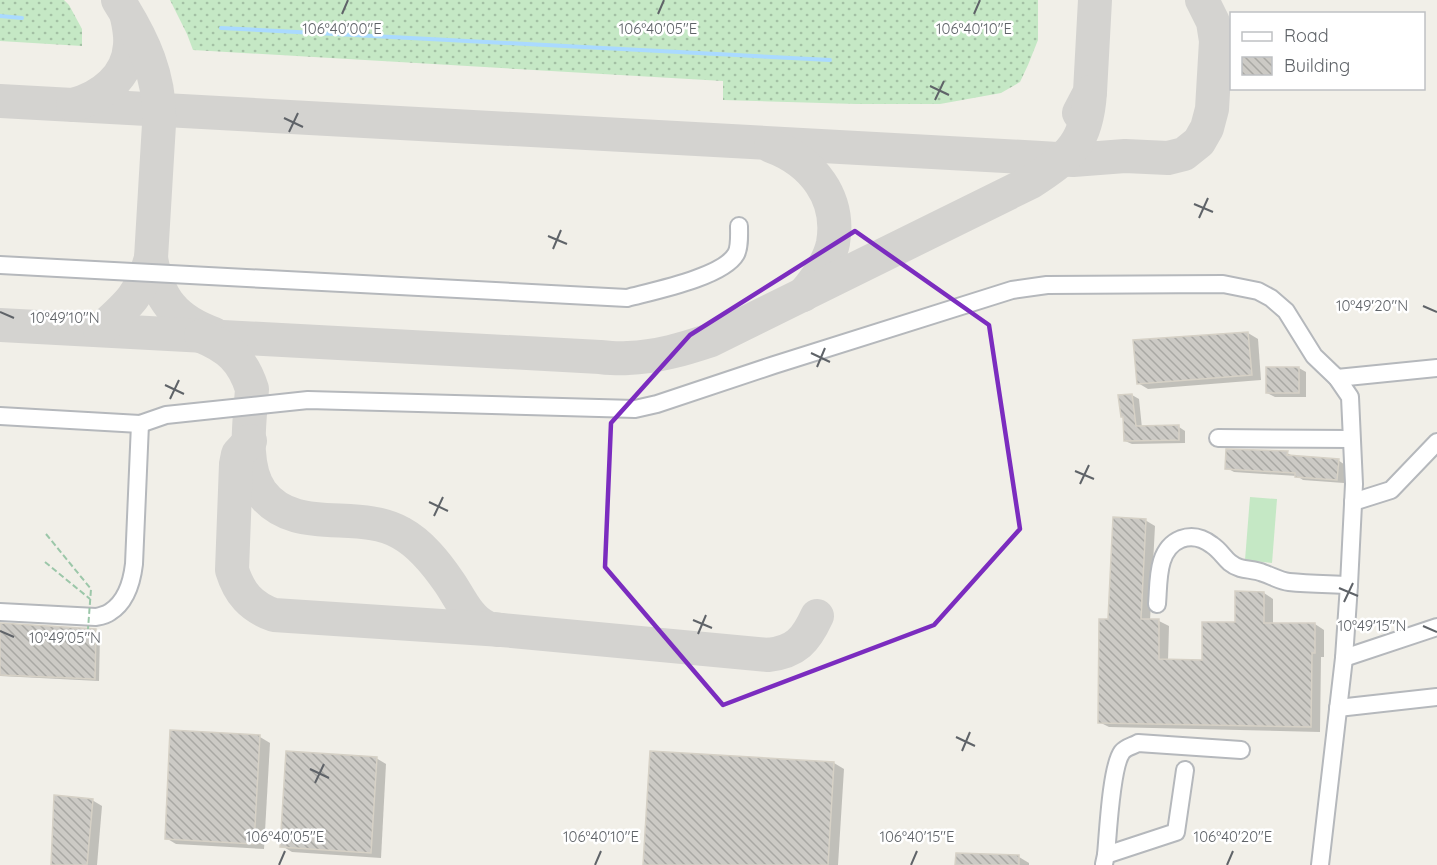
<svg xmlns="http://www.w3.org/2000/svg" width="1437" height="865" font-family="Quicksand,sans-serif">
	<defs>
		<pattern id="grass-dots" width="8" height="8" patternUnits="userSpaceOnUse" patternTransform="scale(1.5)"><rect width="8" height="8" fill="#c5e8c5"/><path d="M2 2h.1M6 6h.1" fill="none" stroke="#a3c0a4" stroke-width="1.8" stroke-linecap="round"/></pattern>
		<pattern id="building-back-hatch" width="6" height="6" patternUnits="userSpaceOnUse" patternTransform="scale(1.5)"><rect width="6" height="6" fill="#cccac5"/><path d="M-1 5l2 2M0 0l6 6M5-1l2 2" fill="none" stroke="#a9a8a4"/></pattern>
	</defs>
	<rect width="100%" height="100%" fill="#f1efe8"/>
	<!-- grass -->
	<g fill="url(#grass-dots)">
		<path d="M0 0H64L69 5 82 29V46L0 41Z"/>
		<path d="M170 0H1038V40L1028 65 1020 82 1001 93 940 104H856L723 100V81L193 50 187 34Z"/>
	</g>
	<!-- park -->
	<path fill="#c5e8c5" d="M1250 497 1277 499 1272 563 1245 560Z"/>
	<!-- shadow -->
	<g fill="#0003">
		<path d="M1248 333 1258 339 1261 380 1148 389 1138 383Z"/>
		<path d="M1299 368 1306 372V397H1275L1267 393Z"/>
		<path d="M1132 395 1139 399 1142 428 1179 427 1185 431V443L1132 444 1125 441V418Z"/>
		<path d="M1287 453 1295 457 1338 460 1345 465 1344 483 1303 480 1297 476 1234 472 1227 468Z"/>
		<path d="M1145 520 1155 526 1150 621H1159L1169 626 1168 661 1204 662 1264 593 1273 599V624H1315L1324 630V657H1321L1320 732 1109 727 1099 722 1109 620Z"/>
		<path d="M0 624 95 631 100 634 99 681 0 676Z"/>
		<path d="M260 737 270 743 264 849 176 844 166 838Z"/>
		<path d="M376 758 386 764 381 858 292 852 282 846Z"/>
		<path d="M834 763 844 769 838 865H645Z"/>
		<path d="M92 800 102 806 97 865H52Z"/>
		<path d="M1019 857 1029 863V865H957Z"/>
	</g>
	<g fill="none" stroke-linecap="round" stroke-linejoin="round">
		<!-- stream -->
		<g stroke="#aadaff" stroke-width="4">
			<path d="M0 16 22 18"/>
			<path d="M221 28 830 60"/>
		</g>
		<!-- taxiway -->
		<g stroke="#d4d3d0" stroke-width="34">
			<path d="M0 101 1041 158 1073 160 1125 156 1168 158 1184 154 1199 142 1207 128 1212 109 1216 41 1213 22 1202 0"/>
			<path d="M73 105C102 97 128 77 130 45 131 35 129 26 127 17"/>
			<path d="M1079 113 1090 92 1095 0"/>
			<path d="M771 146C812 161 841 197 833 243 829 263 816 280 803 295"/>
			<path d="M151 258C158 299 175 320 214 334"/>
			<path d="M0 325 600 357C609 358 619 359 628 358 657 357 684 349 711 340L1031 182C1071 156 1087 142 1090 92"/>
			<path d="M100 330C127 306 141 295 151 258L159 124C161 77 143 39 118 0"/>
			<path d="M201 336C228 347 243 360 252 389 250 420 242 465 261 492 294 537 358 508 401 533 421 544 436 563 449 582 459 596 468 619 486 627 489 629 495 629 499 630"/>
			<path d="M250 441 238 454 236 464 232 570C239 593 251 607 274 615L502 630 768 655C796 652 806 640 817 616"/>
		</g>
	</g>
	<!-- building -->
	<g fill="url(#building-back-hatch)" stroke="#d6d1c6" stroke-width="1.5">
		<path d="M1248 332 1252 375 1137 384 1133 340Z"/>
		<rect x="1266" y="367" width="33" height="26"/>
		<path d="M1132 394 1136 426 1179 425V440L1124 441 1123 417H1121L1118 395Z"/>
		<path d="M1226 449 1288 451 1287 455 1339 459 1337 480 1295 477V473L1225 469Z"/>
		<path d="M1113 517 1146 519 1141 619H1159V659L1202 660V622H1235V591L1264 592V623H1315V653H1312L1311 727 1098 723 1099 619H1108Z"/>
		<path d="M0 623 96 629 95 679 0 675Z"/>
		<path d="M170 730 260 735 254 844 165 839Z"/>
		<path d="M286 751 377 757 371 853 280 847Z"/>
		<path d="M650 751 834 762 828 865H643Z"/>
		<path d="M54 795 93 799 87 865H51Z"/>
		<path d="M956 853 1019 855V865H955Z"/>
	</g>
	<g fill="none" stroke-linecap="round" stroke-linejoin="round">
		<!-- minor casing -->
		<g stroke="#b5b8bc" stroke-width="20">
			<g id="minor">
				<path d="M0 265 627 298C653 291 723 277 736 254 740 247 739 234 739 226"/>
				<path d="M1337 378 1437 368"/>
				<path d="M0 416 140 424 166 415 308 400 635 409 657 404 774 365 1012 290 1047 285 1223 284 1258 291 1271 298 1286 311 1314 356 1337 378 1350 397 1354 484 1349 585 1344 658 1320 865"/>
				<path d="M1218 438 1351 439"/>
				<path d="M1353 502 1391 490 1437 442"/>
				<path d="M1157 604C1159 582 1156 549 1181 539 1192 535 1203 538 1212 545 1224 553 1225 563 1240 568 1248 570 1256 570 1263 573 1272 576 1280 581 1289 582 1309 584 1330 584 1349 585"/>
				<path d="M0 612 96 617C101 616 106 615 110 612 126 602 132 581 134 564L140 424"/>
				<path d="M1344 658 1437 627"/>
				<path d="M1338 708 1437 697"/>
				<path d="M1106 855C1108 834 1111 767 1122 752 1126 747 1133 746 1138 743L1241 750"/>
				<path d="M1104 864 1106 855 1176 832 1185 770"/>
			</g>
		</g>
		<!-- path -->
		<path stroke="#9cc7a9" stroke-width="2" stroke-dasharray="6 3" stroke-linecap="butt" d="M45 562 90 599"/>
		<!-- minor -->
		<use href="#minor" stroke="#fff" stroke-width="16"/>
		<!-- path-bridge -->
		<path stroke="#9cc7a9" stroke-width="2" stroke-dasharray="6 3" stroke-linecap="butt" d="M46 534 91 589 88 629"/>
	</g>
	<!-- marked area -->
	<path fill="none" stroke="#7b2cbf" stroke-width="4.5" stroke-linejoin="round" d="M855 231 989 325 1020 529 934 625 723 705 605 567 611 423 690 335Z"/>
	<!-- ticks -->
	<path fill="none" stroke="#5f6368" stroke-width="2" d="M342 14 348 0M658 14 664 0M974 14 980 0M930 86 949 95M935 100 944 81M284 118 303 127M289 132 298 113M1194 204 1213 212M1199 218 1208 198M548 236 567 244M553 249 561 230M1423 306 1437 312M0 312 14 318M811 353 830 362M817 367 825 348M165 385 184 394M170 399 179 380M1075 471 1094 479M1080 484 1089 465M429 502 448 511M434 516 443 497M1339 588 1358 596M1344 602 1353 583M693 620 712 628M1423 626 1437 632M0 631 14 637M698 634 706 615M956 737 975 746M962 751 970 732M310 769 329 778M315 783 324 764M279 865 285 851M595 865 601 851M911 865 917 851M1227 865 1233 851"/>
	<g font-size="15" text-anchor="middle" fill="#5f6368" stroke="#fff" stroke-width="5" stroke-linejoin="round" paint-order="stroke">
		<text x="342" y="34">106°40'00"E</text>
		<text x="658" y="34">106°40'05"E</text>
		<text x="974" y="34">106°40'10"E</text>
		<text x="1372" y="311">10°49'20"N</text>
		<text x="65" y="323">10°49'10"N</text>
		<text x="1372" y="631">10°49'15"N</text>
		<text x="65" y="643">10°49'05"N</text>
		<text x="285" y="842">106°40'05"E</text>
		<text x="601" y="842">106°40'10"E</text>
		<text x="917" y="842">106°40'15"E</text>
		<text x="1233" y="842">106°40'20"E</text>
	</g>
	<!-- legend -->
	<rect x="1230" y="12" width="195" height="78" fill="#ffffff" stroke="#bfc1c3" stroke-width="1.5"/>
	<rect x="1242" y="32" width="30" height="9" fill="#ffffff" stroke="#bfc1c3" stroke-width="1.5"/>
	<text x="1284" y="42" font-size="18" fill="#5f6368">Road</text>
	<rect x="1242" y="57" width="30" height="18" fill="url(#building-back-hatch)" stroke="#bfc1c3" stroke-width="1.5"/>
	<text x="1284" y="72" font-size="18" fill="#5f6368">Building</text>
</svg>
